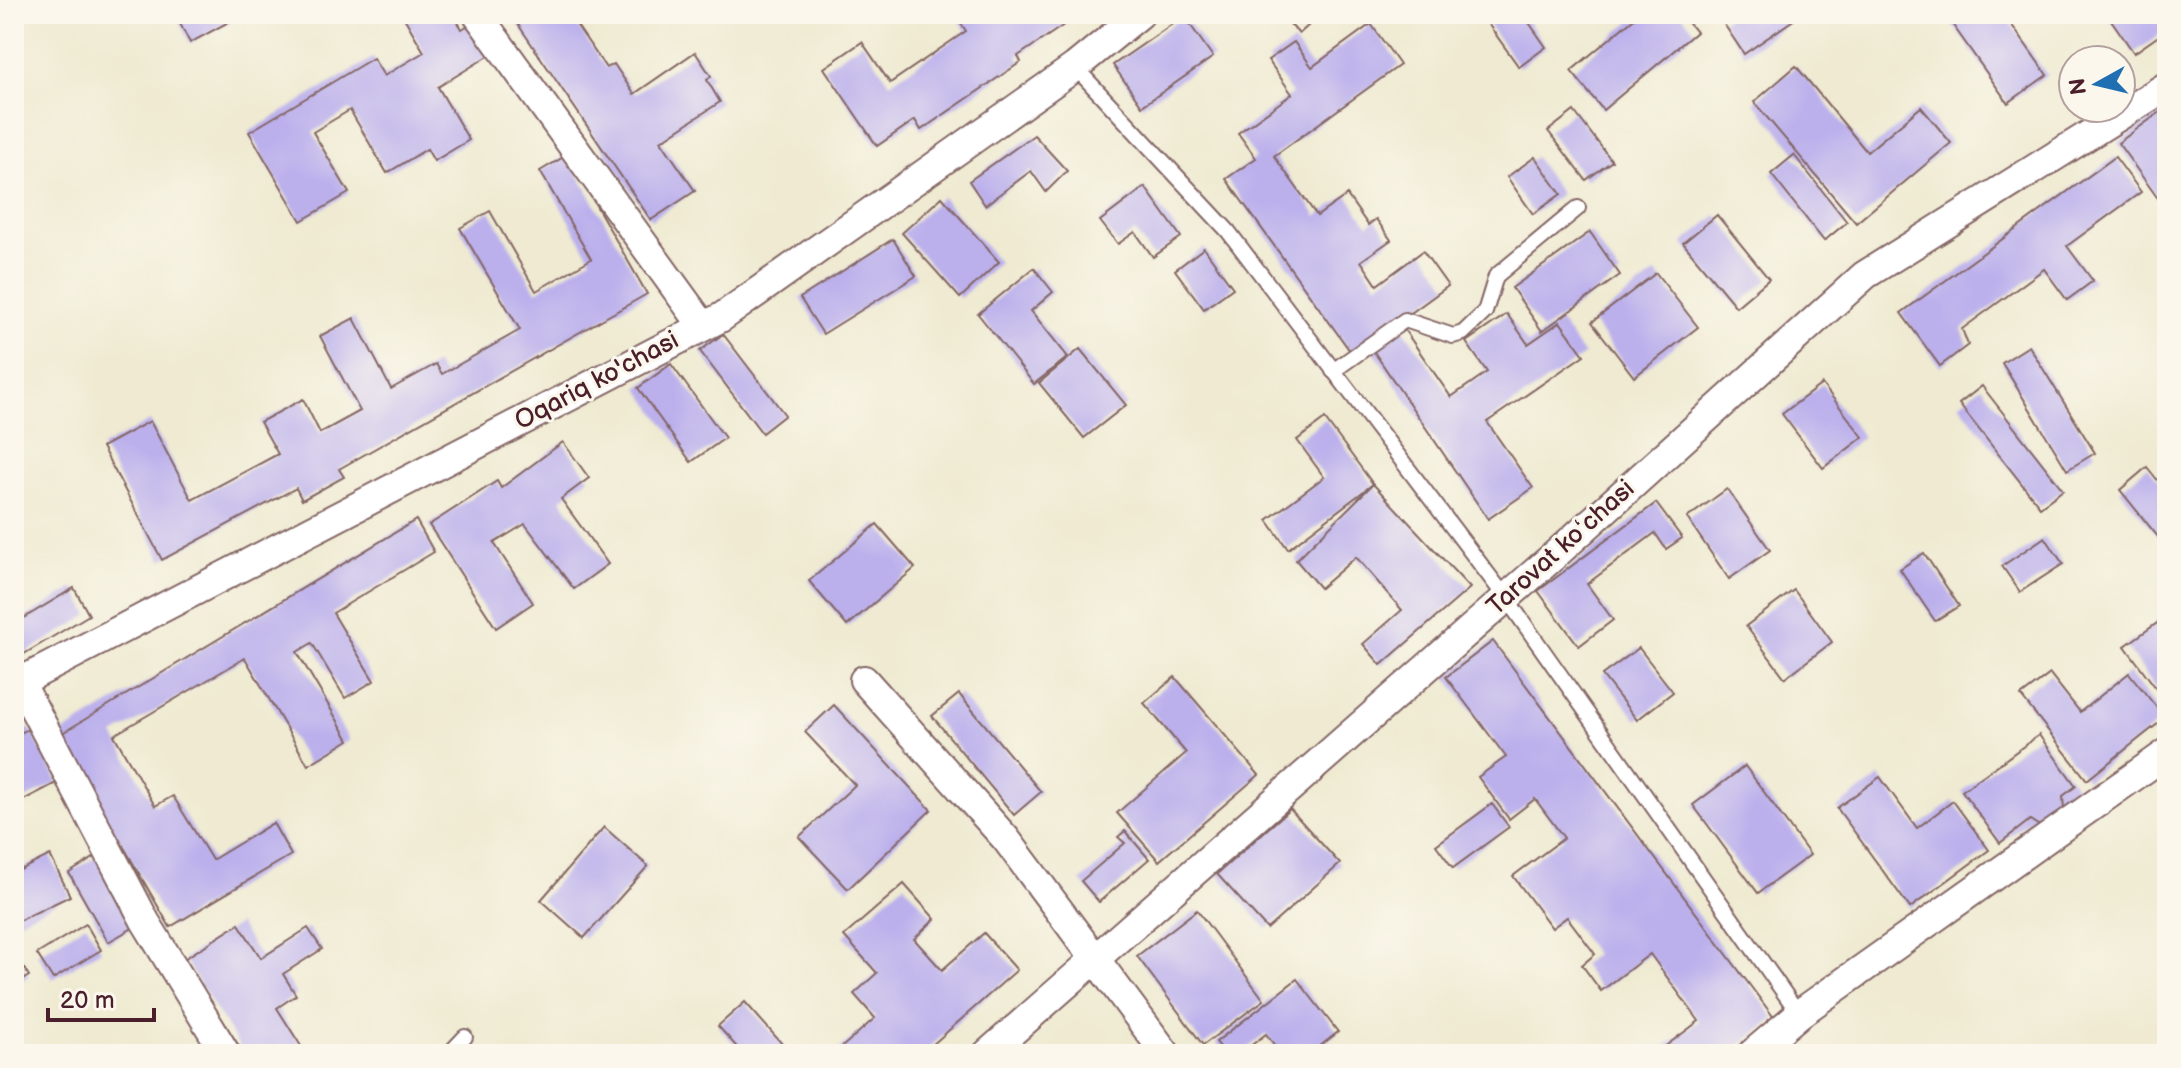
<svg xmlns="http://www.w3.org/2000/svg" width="2181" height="1068" font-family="'Balsamiq Sans',sans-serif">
	<rect width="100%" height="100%" fill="#fbf7ec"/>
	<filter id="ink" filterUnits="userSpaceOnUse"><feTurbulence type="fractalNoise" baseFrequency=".0125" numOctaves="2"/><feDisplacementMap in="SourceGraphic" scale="16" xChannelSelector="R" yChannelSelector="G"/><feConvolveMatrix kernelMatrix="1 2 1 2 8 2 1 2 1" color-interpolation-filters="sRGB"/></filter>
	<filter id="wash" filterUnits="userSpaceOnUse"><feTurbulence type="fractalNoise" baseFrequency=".006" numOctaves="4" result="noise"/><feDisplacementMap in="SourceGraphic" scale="32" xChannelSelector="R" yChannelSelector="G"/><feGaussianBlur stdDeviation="1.8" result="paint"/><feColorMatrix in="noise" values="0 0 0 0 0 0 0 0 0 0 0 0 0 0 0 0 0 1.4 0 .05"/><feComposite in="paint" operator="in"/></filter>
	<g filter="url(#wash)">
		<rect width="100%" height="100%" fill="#efead1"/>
		<g id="blocks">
			<!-- building -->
			<g fill="#bbb0ec">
				<path d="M175 14H234L236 18 190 43Z"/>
				<path d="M402 14H453L462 29 477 20 495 52 438 87 469 140 434 161 427 149 387 173 350 110 313 132 349 193 301 221 249 132 373 58 384 76 424 52Z"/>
				<path d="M511 14H569L606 68 614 64 634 94 695 52 711 76 707 80 720 102 661 141 695 191 651 220Z"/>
				<path d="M955 14H1080L1018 56 1021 62 921 130 915 120 877 146 824 68 862 42 890 83 966 31Z"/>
				<path d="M1281 14H1321L1299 34Z"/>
				<path d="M1481 14H1523L1546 47 1519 67Z"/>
				<path d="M1639 14H1681L1696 32 1603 110 1571 71Z"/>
				<path d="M1732 14H1802L1744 54 1722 21Z"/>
				<path d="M1945 14H2004L2047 75 2008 103Z"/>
				<path d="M2107 14H2165L2167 30 2134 53Z"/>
				<path d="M1184 16 1213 57 1142 106 1113 65Z"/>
				<path d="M1371 24 1400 65 1274 156 1317 216 1347 195 1368 225 1376 219 1391 240 1361 261 1377 285 1423 251 1448 286 1353 355 1226 179 1256 158 1238 133 1292 94 1268 60 1294 42 1312 67Z"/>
				<path d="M1796 66 1867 152 1921 107 1951 143 1856 223 1754 102Z"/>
				<path d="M2167 107V211L2118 143Z"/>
				<path d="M1574 111 1612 161 1586 180 1548 131Z"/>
				<path d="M1034 135 1067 171 1046 192 1031 171 985 205 969 181Z"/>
				<path d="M567 155 647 294 339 469 344 477 302 500 296 488 162 560 102 447 150 421 192 500 278 454 260 422 303 399 320 433 360 411 320 336 354 318 391 389 436 364 442 374 520 330 460 228 490 211 536 291 591 259 540 171Z"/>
				<path d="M1794 155 1847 222 1824 241 1771 174Z"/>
				<path d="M1535 157 1561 194 1533 214 1507 177Z"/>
				<path d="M2115 157 2141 192 2067 246 2093 281 2067 300 2044 269 1962 329 1968 345 1940 366 1901 313Z"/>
				<path d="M1145 187 1181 237 1153 257 1135 232 1118 244 1100 221Z"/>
				<path d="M942 197 999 262 960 298 902 233Z"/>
				<path d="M1717 215 1769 279 1736 307 1683 243Z"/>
				<path d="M1590 232 1620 275 1542 331 1512 288Z"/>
				<path d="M893 239 916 276 823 334 800 298Z"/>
				<path d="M1204 248 1233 288 1204 309 1175 270Z"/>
				<path d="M1034 268 1053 292 1031 311 1068 357 1034 384 978 314Z"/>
				<path d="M1656 273 1698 327 1634 377 1592 322Z"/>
				<path d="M1507 314 1528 344 1560 322 1584 355 1487 422 1533 488 1488 519 1370 346 1401 325 1451 397 1487 372 1466 342Z"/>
				<path d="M723 334 785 415 762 433 700 351Z"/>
				<path d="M2029 346 2095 453 2067 470 2002 363Z"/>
				<path d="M1080 349 1126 405 1084 438 1039 383Z"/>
				<path d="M671 364 725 438 691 462 638 388Z"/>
				<path d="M1822 384 1863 437 1823 468 1782 414Z"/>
				<path d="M1982 386 2063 490 2040 507 1959 404Z"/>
				<path d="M1325 419 1373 484 1288 549 1267 520 1324 477 1297 440Z"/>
				<path d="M563 442 589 478 561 499 608 564 574 589 525 524 494 543 533 603 496 628 429 525 497 481 501 488Z"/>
				<path d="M2147 467 2167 492V548L2120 490Z"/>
				<path d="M1373 484 1470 588 1381 665 1363 644 1402 610 1356 557 1320 588 1296 560Z"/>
				<path d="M1727 489 1770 550 1729 579 1687 518Z"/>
				<path d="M1656 503 1682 538 1666 549 1655 533 1587 584 1613 620 1579 646 1538 591Z"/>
				<path d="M416 520 434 552 333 613 374 681 345 698 312 643 297 652 349 740 308 765 245 658 114 735 155 806 173 796 212 860 273 823 291 855 170 927 59 735Z"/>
				<path d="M877 524 915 568 847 626 809 581Z"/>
				<path d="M2045 537 2063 564 2020 592 2002 566Z"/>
				<path d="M1924 553 1959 606 1935 621 1900 569Z"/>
				<path d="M74 588 89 615 14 660V624Z"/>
				<path d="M1794 590 1832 642 1785 678 1746 626Z"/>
				<path d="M2167 616V703L2125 646Z"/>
				<path d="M1493 641 1775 1019 1728 1054H1655L1699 1021 1650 954 1601 991 1582 965 1595 954 1567 917 1552 928 1513 876 1564 838 1535 799 1509 819 1478 777 1506 757 1446 677Z"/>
				<path d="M1639 648 1673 692 1637 720 1602 675Z"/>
				<path d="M2129 673 2165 718 2087 780 2021 696 2050 674 2080 712Z"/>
				<path d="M1175 677 1259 775 1159 861 1117 813 1186 753 1144 703Z"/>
				<path d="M959 694 1041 792 1014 815 932 716Z"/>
				<path d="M834 705 931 810 848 889 799 837 855 785 805 732Z"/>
				<path d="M30 728 58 782 14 805V736Z"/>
				<path d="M2039 735 2076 786 2063 796 2064 810 2041 827 2030 820 2000 843 1962 791Z"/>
				<path d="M1745 766 1810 855 1758 893 1693 805Z"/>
				<path d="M1880 777 1917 828 1953 801 1989 850 1910 908 1837 808Z"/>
				<path d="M1492 804 1509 827 1453 868 1436 845Z"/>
				<path d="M1290 809 1340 864 1267 929 1217 874Z"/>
				<path d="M604 827 648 866 584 938 541 900Z"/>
				<path d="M1125 831 1149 859 1099 902 1081 881 1125 843 1118 837Z"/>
				<path d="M50 855 70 896 14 923V873Z"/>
				<path d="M97 856 136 926 108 942 69 873Z"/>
				<path d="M904 884 935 919 914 939 942 970 984 933 1017 970 922 1054H834L875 1018 854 994 877 973 844 936Z"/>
				<path d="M1197 910 1264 1000 1203 1045 1137 956Z"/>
				<path d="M86 924 101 950 53 979 37 954Z"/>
				<path d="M239 924 261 958 308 928 322 949 283 974 296 995 277 1008 306 1054H244L184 959Z"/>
				<path d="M14 952 29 976 14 985Z"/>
				<path d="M1297 979 1338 1032 1310 1054H1281L1266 1034 1240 1054H1226L1216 1042Z"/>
				<path d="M745 1002 791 1054H743L718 1026Z"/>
			</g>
		</g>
	</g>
	<g filter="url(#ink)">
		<use href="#blocks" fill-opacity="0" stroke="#846665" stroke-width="2"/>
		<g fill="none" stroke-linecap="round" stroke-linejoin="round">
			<!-- lane casing -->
			<g stroke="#846665" stroke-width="18">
				<g id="lane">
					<path d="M1075 67 1228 231 1506 598 1799 1014"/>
					<path d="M1333 371 1405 320 1453 336 1463 333 1485 312 1496 276 1578 208"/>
					<path d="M449 1054 465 1037"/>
				</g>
			</g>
			<!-- street casing -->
			<g stroke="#846665" stroke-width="32">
				<g id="street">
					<path d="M477 14 703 326"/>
					<path d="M864 680 1006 839 1166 1054"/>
					<path d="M20 682 145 921 226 1054"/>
					<path d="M14 685 722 317 1075 67 1140 14"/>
					<path d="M987 1054 1556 554 1865 275 2167 86"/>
					<path d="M1752 1054 1799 1014 2167 753"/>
				</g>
			</g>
			<!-- lane -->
			<use href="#lane" stroke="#fff" stroke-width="14"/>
			<!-- street -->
			<use href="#street" stroke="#fff" stroke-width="28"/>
		</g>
	</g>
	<g text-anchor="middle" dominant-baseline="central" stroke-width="6" stroke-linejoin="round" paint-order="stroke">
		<!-- street labels -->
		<g font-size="26" fill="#4a1f2b" stroke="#fbf7ec">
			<text transform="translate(597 381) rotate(-28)">Oqariq ko'chasi</text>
			<text transform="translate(1561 548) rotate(-42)">Tarovat koʻchasi</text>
		</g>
	</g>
	<!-- margin -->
	<rect width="2181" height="1068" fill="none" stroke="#fbf7ec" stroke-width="48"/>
	<!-- north arrow -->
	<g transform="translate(2097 84) rotate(262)"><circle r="38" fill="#fbf7ec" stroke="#b4a19f" stroke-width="2"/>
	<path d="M0-6L14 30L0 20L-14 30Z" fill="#1f6fb2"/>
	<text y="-12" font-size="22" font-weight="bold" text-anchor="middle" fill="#4a1f2b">N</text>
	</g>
	<!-- scale -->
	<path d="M48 1008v12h106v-12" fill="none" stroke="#4a1f2b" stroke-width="4"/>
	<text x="60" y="1008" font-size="24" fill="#4a1f2b" stroke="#fbf7ec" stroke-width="6" paint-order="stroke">20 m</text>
</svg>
